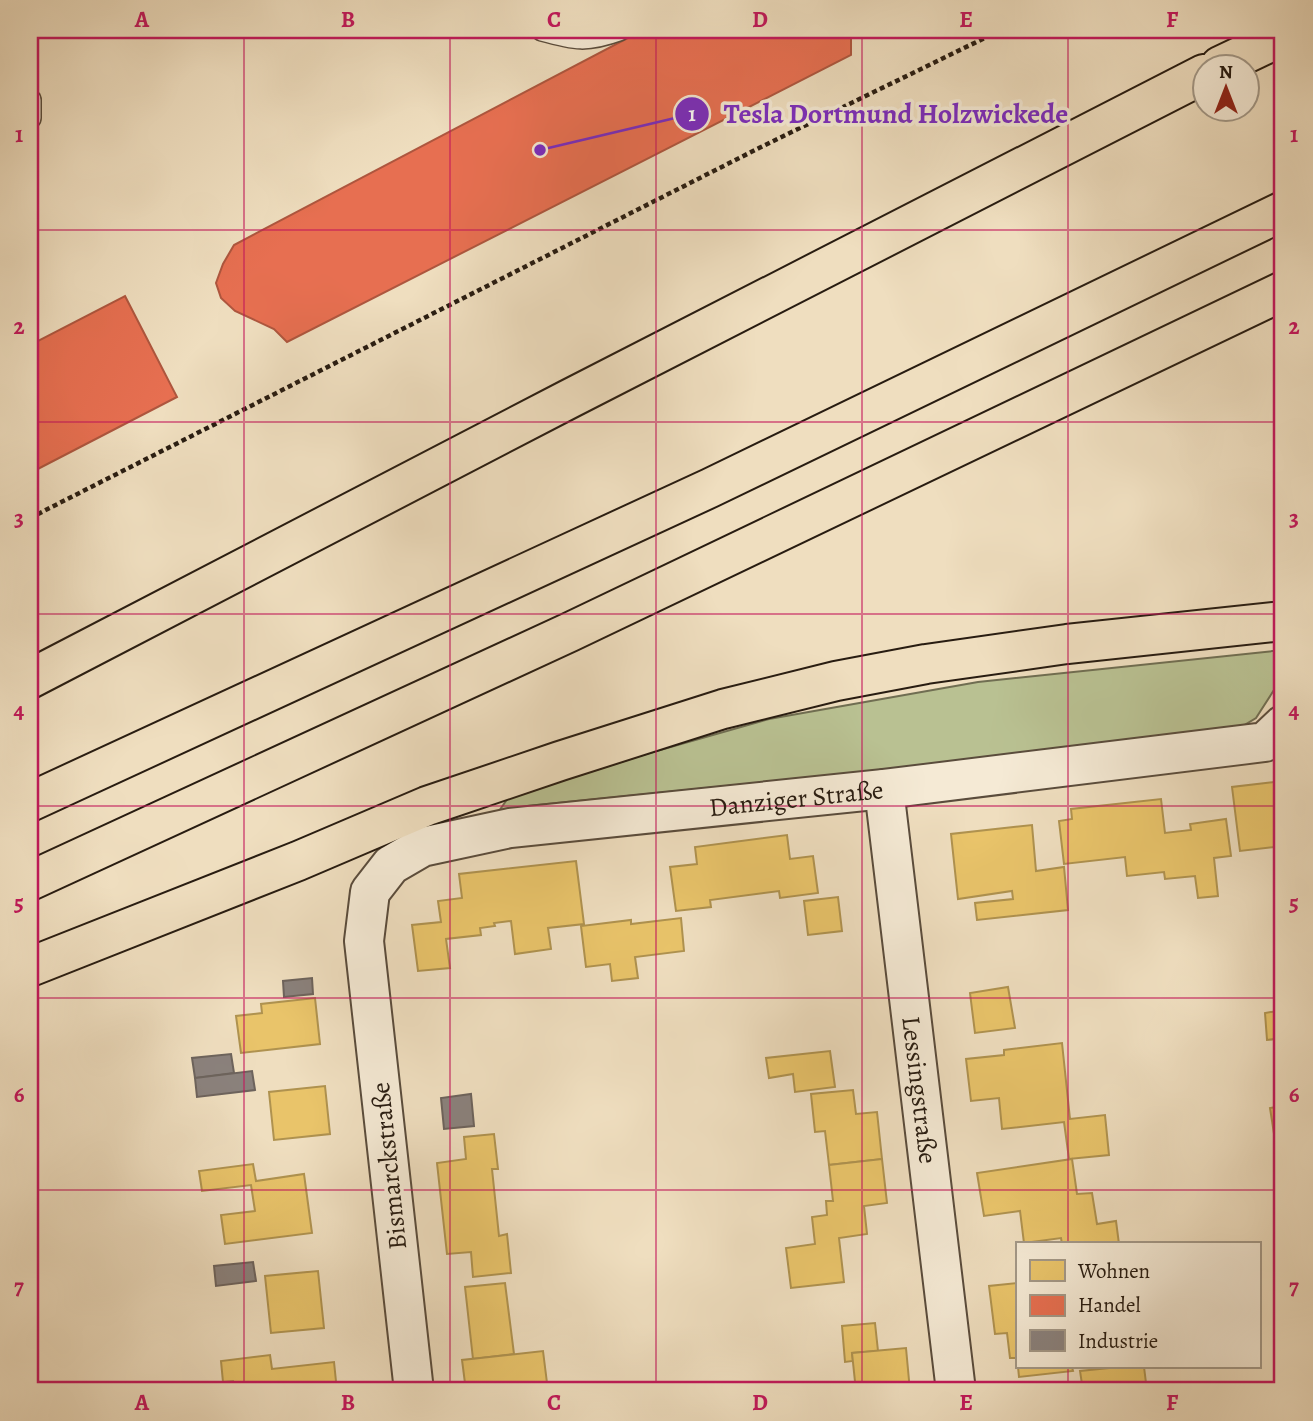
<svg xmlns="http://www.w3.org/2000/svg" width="1313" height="1421" font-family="Alegreya,serif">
	<rect width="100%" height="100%" fill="#efdebf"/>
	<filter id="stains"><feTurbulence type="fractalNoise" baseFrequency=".00286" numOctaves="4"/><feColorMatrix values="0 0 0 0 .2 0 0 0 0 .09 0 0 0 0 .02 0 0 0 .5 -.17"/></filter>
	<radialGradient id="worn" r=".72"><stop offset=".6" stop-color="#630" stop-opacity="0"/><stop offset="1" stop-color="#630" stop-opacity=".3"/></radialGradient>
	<!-- green -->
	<path fill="#b9c192" stroke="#706e52" stroke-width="2" d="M1283 650V676L1256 718 1236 730 847 774 527 806 499 811 508 798 646 754 769 719 978 682Z"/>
	<!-- homes -->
	<g fill="#e9c46a" stroke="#af924f" stroke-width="2">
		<path d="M1283 781V846L1240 851 1232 787Z"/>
		<path d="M1161 799 1165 833 1191 830 1190 824 1226 819 1231 856 1214 858 1218 896 1198 898 1195 876 1165 879 1164 872 1127 876 1125 857 1064 864 1059 821 1072 819 1071 809Z"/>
		<path d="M1032 825 1036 871 1064 867 1068 910 977 920 975 903 1013 899 1012 891 958 899 951 834Z"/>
		<path d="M787 835 790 859 813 856 818 893 780 898 779 891 710 900 711 907 676 911 670 867 697 864 695 847Z"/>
		<path d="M576 861 584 924 548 928 551 949 515 954 511 921 494 923 495 926 480 928 481 935 446 939 450 968 418 971 412 925 441 922 438 901 462 898 459 874Z"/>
		<path d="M838 897 842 931 808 935 804 901Z"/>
		<path d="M681 918 684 951 635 957 638 978 612 981 610 964 586 967 581 926 631 920V924Z"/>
		<path d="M1008 987 1015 1028 975 1033 970 993Z"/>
		<path d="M315 998 320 1044 241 1053 236 1016 262 1013 261 1004Z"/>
		<path d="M1283 1010V1038L1267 1040 1265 1013Z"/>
		<path d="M1062 1043 1070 1119 1105 1115 1109 1155 1069 1159 1064 1122 1002 1129 999 1098 971 1101 966 1059 1004 1055V1050Z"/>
		<path d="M830 1051 835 1087 795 1092 793 1074 769 1078 766 1058Z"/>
		<path d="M325 1086 330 1134 274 1140 269 1092Z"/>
		<path d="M853 1090 856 1114 877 1112 882 1159 829 1165 825 1131 815 1132 811 1094Z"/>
		<path d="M1283 1106V1133L1274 1134 1270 1108Z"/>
		<path d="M494 1134 498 1169H492L499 1236 507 1234 511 1273 473 1277 471 1252 447 1254 437 1163 466 1159 464 1137Z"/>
		<path d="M882 1159 887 1203 864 1206 867 1234 839 1238 844 1282 791 1288 786 1248 815 1244 812 1217 827 1215 826 1201H833L829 1165Z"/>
		<path d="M1072 1159 1077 1194 1092 1193 1097 1224 1116 1221 1119 1244H1062L1061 1238 1024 1243 1020 1211 984 1216 977 1173Z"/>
		<path d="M253 1164 256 1181 304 1174 312 1233 225 1244 221 1215 255 1211 251 1185 202 1191 199 1171Z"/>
		<path d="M318 1271 324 1328 271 1333 265 1276Z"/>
		<path d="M505 1283 514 1354 473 1359 465 1287Z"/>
		<path d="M1017 1283V1362V1358H1010L1007 1333 995 1334 989 1286Z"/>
		<path d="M875 1323 878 1351 852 1353 853 1361 845 1362 842 1326Z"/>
		<path d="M906 1348 910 1391H856L852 1353Z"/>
		<path d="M543 1351 548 1391H466L462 1360Z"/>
		<path d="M270 1355 272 1369 334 1362 337 1391H234L233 1381 223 1382 221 1361Z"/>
		<path d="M1018 1367H1072L1073 1371 1019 1377Z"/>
		<path d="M1119 1367H1144L1147 1391H1083L1080 1371Z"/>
	</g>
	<!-- shops -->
	<g fill="#e76f51" stroke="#ae563e" stroke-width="2">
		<path d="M643 30H851V55L287 342 274 329 235 311 221 298 216 283 223 264 234 245Z"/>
		<path d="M125 296 177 397 30 473V345Z"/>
	</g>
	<!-- industry -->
	<g fill="#8a817c" stroke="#6d635c" stroke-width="2">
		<path d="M312 978 313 994 284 997 283 981Z"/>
		<path d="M231 1054 234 1073 195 1078 192 1058Z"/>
		<path d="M252 1071 255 1090 197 1097 195 1078Z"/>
		<path d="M471 1094 474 1126 444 1129 441 1098Z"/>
		<path d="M253 1262 256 1281 216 1286 214 1266Z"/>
	</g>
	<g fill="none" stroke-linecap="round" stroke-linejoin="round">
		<!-- service casing -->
		<g stroke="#5a4c3c" stroke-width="24">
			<g id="service">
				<path d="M542 30C575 39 586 42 619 30"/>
				<path d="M30 100V118"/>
			</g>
		</g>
		<!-- minor casing -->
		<g stroke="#5a4c3c" stroke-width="42">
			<g id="minor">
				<path id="s1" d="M884 789 956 1391"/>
				<path id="s2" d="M414 1391 364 941 370 892 391 865 422 847 510 828 884 789 1265 742 1283 725"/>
			</g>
		</g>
		<!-- trunk casing -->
		<g stroke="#281c11" stroke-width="42">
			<g id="trunk">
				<path d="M1220 66 1283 36"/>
				<path d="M30 679 569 399 1204 74"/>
				<path d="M30 802 710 488 1283 211"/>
				<path d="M30 967 298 861 427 806 560 761 723 709 836 681 926 664 1067 644 1283 621"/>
			</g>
		</g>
		<!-- motorway casing -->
		<g stroke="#281c11" stroke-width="42">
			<path id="motorway" d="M30 881 570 632 1283 291"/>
		</g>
		<!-- path -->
		<path stroke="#281c11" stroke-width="4.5" stroke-dasharray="5 3.5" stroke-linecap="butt" d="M30 518 759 148 1001 30"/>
		<!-- service -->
		<use href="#service" stroke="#f5ead5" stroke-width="21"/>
		<!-- minor -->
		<use href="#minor" stroke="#f5ead5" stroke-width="38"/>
		<!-- trunk -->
		<use href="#trunk" stroke="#efdebf" stroke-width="38"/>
		<!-- motorway -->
		<use href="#motorway" stroke="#efdebf" stroke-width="38"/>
	</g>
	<!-- grid -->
	<path fill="none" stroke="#c2185b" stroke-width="2" stroke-opacity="0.55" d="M244 30V1391M450 30V1391M656 30V1391M862 30V1391M1068 30V1244M30 230H1283M30 422H1283M30 614H1283M30 806H1283M30 998H1283M30 1190H1283M1068 1367V1391"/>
	<g text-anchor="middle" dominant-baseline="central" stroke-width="7" stroke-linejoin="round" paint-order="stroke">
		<!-- street labels -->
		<g font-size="26" fill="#281c11" stroke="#f5ead5">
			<text stroke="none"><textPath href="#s2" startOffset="950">Danziger Straße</textPath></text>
			<text stroke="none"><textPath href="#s1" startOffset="303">Lessingstraße</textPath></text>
			<text transform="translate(389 1166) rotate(-96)">Bismarckstraße</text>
		</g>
	</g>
	<!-- callouts -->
	<path fill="none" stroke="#7b2cbf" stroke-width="2.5" d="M540 150L692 114"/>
	<g fill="#7b2cbf" stroke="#f5ead5" stroke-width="2.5">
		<circle cx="540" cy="150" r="7"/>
		<circle cx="692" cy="114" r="18"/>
	</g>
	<g font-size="21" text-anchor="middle" font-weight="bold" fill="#fff">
		<text x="692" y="121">1</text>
	</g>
	<g font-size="28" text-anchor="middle" font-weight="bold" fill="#7b2cbf" stroke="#f5ead5" stroke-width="7" stroke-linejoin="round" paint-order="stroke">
		<text x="896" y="123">Tesla Dortmund Holzwickede</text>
	</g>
	<!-- margin -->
	<rect width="1313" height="1421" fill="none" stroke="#efdebf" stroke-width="77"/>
	<!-- legend -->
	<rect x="1016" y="1242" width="245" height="126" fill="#f5ead5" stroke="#a39887" stroke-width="2"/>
	<rect x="1030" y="1260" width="35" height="21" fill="#e9c46a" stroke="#a39887" stroke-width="2"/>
	<text x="1078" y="1278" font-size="21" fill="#281c11">Wohnen</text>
	<rect x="1030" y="1295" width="35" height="21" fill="#e76f51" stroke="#a39887" stroke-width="2"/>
	<text x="1078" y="1312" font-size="21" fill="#281c11">Handel</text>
	<rect x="1030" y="1330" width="35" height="21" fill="#8a817c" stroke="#a39887" stroke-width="2"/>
	<text x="1078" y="1348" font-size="21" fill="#281c11">Industrie</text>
	<!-- north arrow -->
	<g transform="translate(1226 88)"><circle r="33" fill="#f5ead5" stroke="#a39887" stroke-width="2"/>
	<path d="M0-5L12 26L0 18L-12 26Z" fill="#8f2418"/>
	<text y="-10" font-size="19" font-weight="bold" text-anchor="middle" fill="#281c11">N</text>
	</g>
	<rect x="38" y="38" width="1236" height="1344" fill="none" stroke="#c2185b" stroke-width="2.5"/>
	<g font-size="23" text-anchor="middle" font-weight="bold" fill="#c2185b">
		<text x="142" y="27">A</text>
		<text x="348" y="27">B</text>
		<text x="554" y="27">C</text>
		<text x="760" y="27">D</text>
		<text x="966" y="27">E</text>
		<text x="1172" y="27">F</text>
		<text x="19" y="142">1</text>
		<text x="1294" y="142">1</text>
		<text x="19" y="334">2</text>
		<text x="1294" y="334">2</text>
		<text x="19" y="526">3</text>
		<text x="1294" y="526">3</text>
		<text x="19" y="718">4</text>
		<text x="1294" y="718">4</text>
		<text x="19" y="910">5</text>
		<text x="1294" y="910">5</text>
		<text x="19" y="1102">6</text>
		<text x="1294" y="1102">6</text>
		<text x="19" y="1294">7</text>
		<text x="1294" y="1294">7</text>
		<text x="142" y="1410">A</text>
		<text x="348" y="1410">B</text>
		<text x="554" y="1410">C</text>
		<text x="760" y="1410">D</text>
		<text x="966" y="1410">E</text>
		<text x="1172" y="1410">F</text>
	</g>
	<rect width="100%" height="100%" filter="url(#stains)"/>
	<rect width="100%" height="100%" fill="url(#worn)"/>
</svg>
